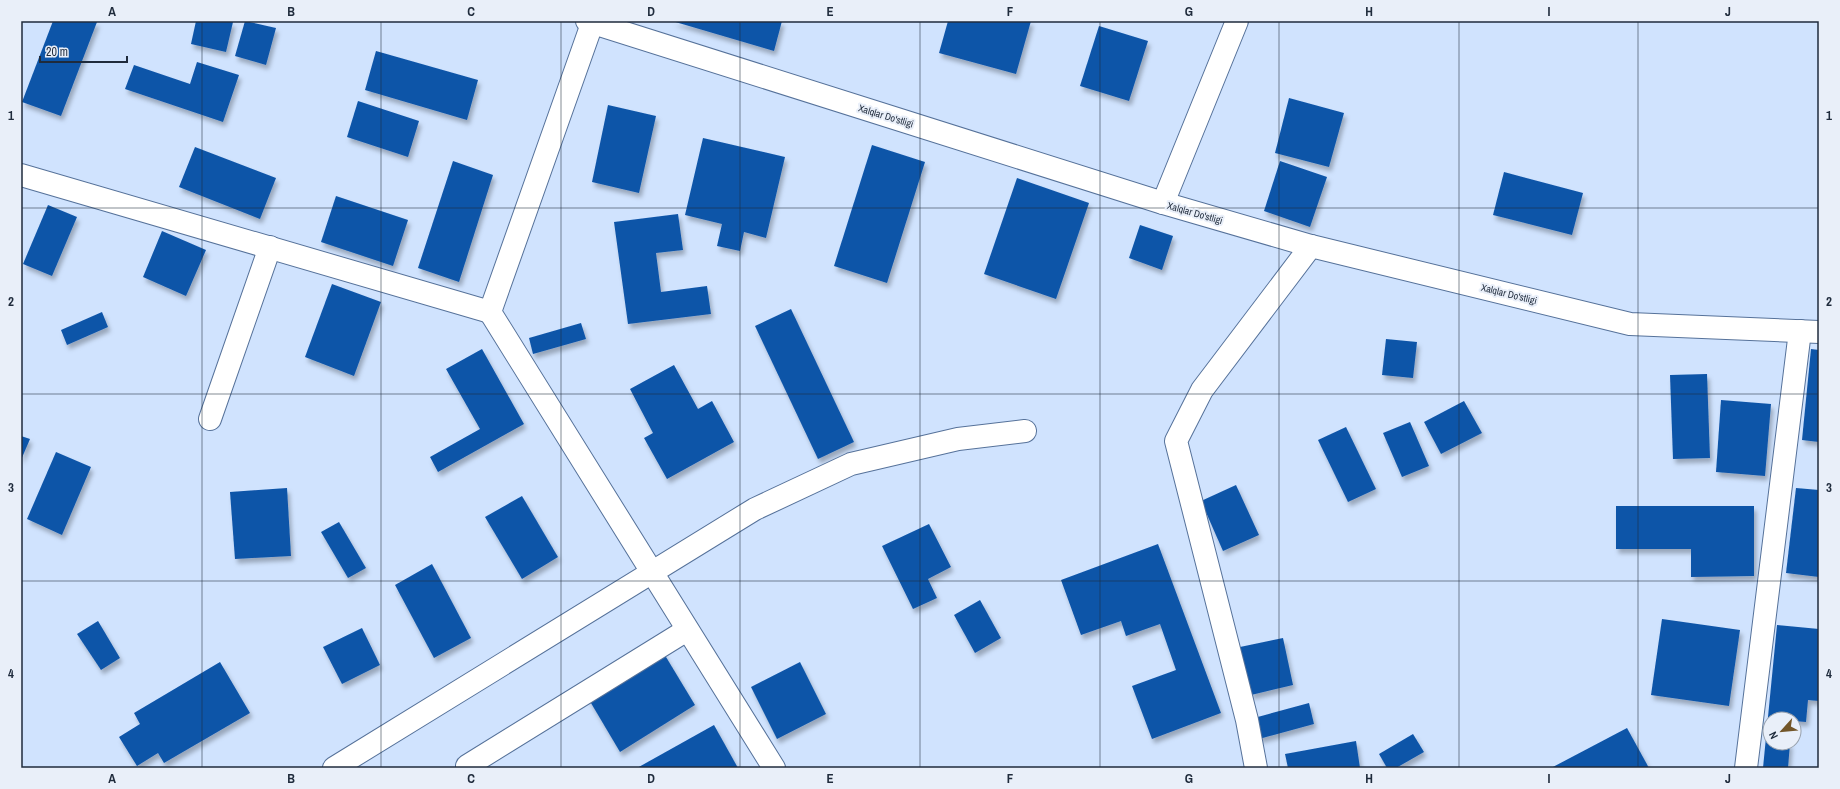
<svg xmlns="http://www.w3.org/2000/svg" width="1840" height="789" font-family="'Archivo Narrow',sans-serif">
	<defs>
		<filter id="shadow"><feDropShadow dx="2.5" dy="4.5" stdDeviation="2" flood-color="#0004"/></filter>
	</defs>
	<rect width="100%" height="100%" fill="#d0e3fe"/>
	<!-- building -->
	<g fill="#0d54a8" filter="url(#shadow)">
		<path d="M53 21 97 22 61 116 22 102Z"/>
		<path d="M196 21 233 22 226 52 191 44Z"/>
		<path d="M245 21 276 28 266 65 235 56Z"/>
		<path d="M672 21H782L774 51Z"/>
		<path d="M948 21H1031L1016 74 939 53Z"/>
		<path d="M1099 26 1148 41 1129 101 1080 86Z"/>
		<path d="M376 51 478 80 467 120 365 90Z"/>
		<path d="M197 62 239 75 223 122 125 89 134 65 190 84Z"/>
		<path d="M1289 98 1344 113 1329 167 1275 153Z"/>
		<path d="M358 101 419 121 408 157 347 137Z"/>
		<path d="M608 105 656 116 639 193 592 182Z"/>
		<path d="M703 138 785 157 766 238 744 232 740 251 717 246 722 224 685 215Z"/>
		<path d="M872 145 925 162 887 283 834 266Z"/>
		<path d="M195 147 276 178 260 219 179 187Z"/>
		<path d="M453 161 493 175 459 282 418 268Z"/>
		<path d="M1280 161 1327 177 1310 227 1264 211Z"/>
		<path d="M1504 172 1583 193 1572 235 1493 215Z"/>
		<path d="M1017 178 1089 203 1056 299 984 274Z"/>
		<path d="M336 196 408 220 393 266 321 242Z"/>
		<path d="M48 205 77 217 52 276 23 264Z"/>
		<path d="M678 214 683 250 656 253 661 292 707 286 711 314 628 324 614 222Z"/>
		<path d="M1140 225 1173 236 1162 270 1129 258Z"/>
		<path d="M162 231 206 250 186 296 143 277Z"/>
		<path d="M332 284 381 302 354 376 305 357Z"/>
		<path d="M791 309 854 442 818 459 755 326Z"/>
		<path d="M102 312 108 327 67 345 61 330Z"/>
		<path d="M581 323 586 339 533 354 529 338Z"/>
		<path d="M1386 339 1417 342 1413 378 1382 375Z"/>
		<path d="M482 349 524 424 438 472 430 457 480 429 446 369Z"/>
		<path d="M1811 349 1819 350V442L1802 440Z"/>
		<path d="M674 365 698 409 712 401 734 442 667 479 644 438 653 433 630 389Z"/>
		<path d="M1707 374 1710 458 1673 459 1670 375Z"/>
		<path d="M1721 400 1771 404 1765 476 1716 472Z"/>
		<path d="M1464 401 1482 433 1441 454 1424 422Z"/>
		<path d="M1410 422 1429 466 1402 477 1383 433Z"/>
		<path d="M1346 427 1376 489 1348 502 1318 440Z"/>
		<path d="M21 436 30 439 21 460Z"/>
		<path d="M56 452 91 467 62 535 27 519Z"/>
		<path d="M1236 485 1259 535 1223 551 1201 501Z"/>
		<path d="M287 488 291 556 235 559 230 492Z"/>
		<path d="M1796 488 1819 490V577L1786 573Z"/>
		<path d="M522 496 558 557 522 579 485 517Z"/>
		<path d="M1616 506H1754V576L1691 577V549H1616Z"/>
		<path d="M339 522 366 568 348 578 321 532Z"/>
		<path d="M929 524 951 567 928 579 937 598 913 609 882 546Z"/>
		<path d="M1158 544 1221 713 1152 739 1132 686 1176 670 1160 624 1126 636 1121 621 1081 635 1061 580Z"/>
		<path d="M432 564 471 638 434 658 395 585Z"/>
		<path d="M980 600 1001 638 975 653 954 615Z"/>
		<path d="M1662 619 1740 630 1729 706 1651 695Z"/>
		<path d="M98 621 120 658 101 670 77 634Z"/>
		<path d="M1777 625 1819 629V701L1808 700 1806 722 1794 721V719H1770V743H1790L1788 768H1763Z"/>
		<path d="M362 628 380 665 342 684 323 647Z"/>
		<path d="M1283 638 1293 685 1251 695 1240 647Z"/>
		<path d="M663 652 695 705 620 752 588 698Z"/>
		<path d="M220 662 250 713 164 763 158 753 137 766 119 737 140 724 134 713Z"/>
		<path d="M800 662 826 714 777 739 751 687Z"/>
		<path d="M1309 703 1314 724 1259 739 1254 718Z"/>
		<path d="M714 725 738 768H637Z"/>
		<path d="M1627 728 1649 768H1551Z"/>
		<path d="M1413 734 1424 752 1396 768H1387L1379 754Z"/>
		<path d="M1356 741 1360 768H1288L1285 754Z"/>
	</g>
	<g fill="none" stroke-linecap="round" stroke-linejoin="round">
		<!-- minor casing -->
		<g stroke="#56729a" stroke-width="24">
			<g id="minor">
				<path d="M587 21 1163 203 1311 246 1630 324 1819 332"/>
				<path d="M593 21 490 312 774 768"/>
				<path d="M21 175 490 312"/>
				<path d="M1163 203 1237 21"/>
				<path d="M210 419 270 247"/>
				<path d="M334 768 755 509 851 464 958 439 1025 431"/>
				<path d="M468 768 467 766 687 630"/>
				<path d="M1256 768 1247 720 1176 441 1202 390 1311 246"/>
				<path d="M1746 768 1800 331"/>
			</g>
		</g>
		<!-- minor -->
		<use href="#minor" stroke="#fff" stroke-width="22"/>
	</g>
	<!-- grid -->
	<path fill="none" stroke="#1f2b3c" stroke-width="1" stroke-opacity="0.55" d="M202 21V768M381 21V768M561 21V768M740 21V768M920 21V768M1100 21V768M1279 21V768M1459 21V768M1638 21V768M21 208H1819M21 394H1819M21 581H1819"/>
	<g text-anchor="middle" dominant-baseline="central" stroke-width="4" stroke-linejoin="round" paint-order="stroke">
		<!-- street labels -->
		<g font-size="10" fill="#1f2b3c" stroke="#e9eff9">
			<text transform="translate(886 116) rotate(17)">Xalqlar Do'stligi</text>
			<text transform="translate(1195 213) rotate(16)">Xalqlar Do'stligi</text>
			<text transform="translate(1509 294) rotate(14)">Xalqlar Do'stligi</text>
		</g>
	</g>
	<!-- border -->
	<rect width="1840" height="789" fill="none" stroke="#e9eff9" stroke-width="44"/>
	<!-- north arrow -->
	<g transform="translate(1782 731) rotate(243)"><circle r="19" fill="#e9eff9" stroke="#98a1ad"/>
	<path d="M0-3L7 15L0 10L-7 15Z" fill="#735629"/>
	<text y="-6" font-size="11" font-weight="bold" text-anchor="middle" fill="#1f2b3c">N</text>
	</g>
	<!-- scale -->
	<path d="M40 56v6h87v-6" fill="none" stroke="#1f2b3c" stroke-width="2"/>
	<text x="46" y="56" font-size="12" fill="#1f2b3c" stroke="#e9eff9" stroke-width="3" paint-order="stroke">20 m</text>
	<rect x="22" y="22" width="1796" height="745" fill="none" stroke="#1f2b3c" stroke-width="1.5"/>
	<g font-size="13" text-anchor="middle" font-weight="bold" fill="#1f2b3c">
		<text x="112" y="16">A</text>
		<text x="291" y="16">B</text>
		<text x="471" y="16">C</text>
		<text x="651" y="16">D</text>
		<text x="830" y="16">E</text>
		<text x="1010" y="16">F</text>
		<text x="1189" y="16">G</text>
		<text x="1369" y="16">H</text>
		<text x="1549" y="16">I</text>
		<text x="1728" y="16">J</text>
		<text x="11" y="120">1</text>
		<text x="1829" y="120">1</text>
		<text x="11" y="306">2</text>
		<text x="1829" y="306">2</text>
		<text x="11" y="492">3</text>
		<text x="1829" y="492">3</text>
		<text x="11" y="678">4</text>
		<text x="1829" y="678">4</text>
		<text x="112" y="783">A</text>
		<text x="291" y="783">B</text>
		<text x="471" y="783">C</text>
		<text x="651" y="783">D</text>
		<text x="830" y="783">E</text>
		<text x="1010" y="783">F</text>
		<text x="1189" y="783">G</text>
		<text x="1369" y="783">H</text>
		<text x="1549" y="783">I</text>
		<text x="1728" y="783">J</text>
	</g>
</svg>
